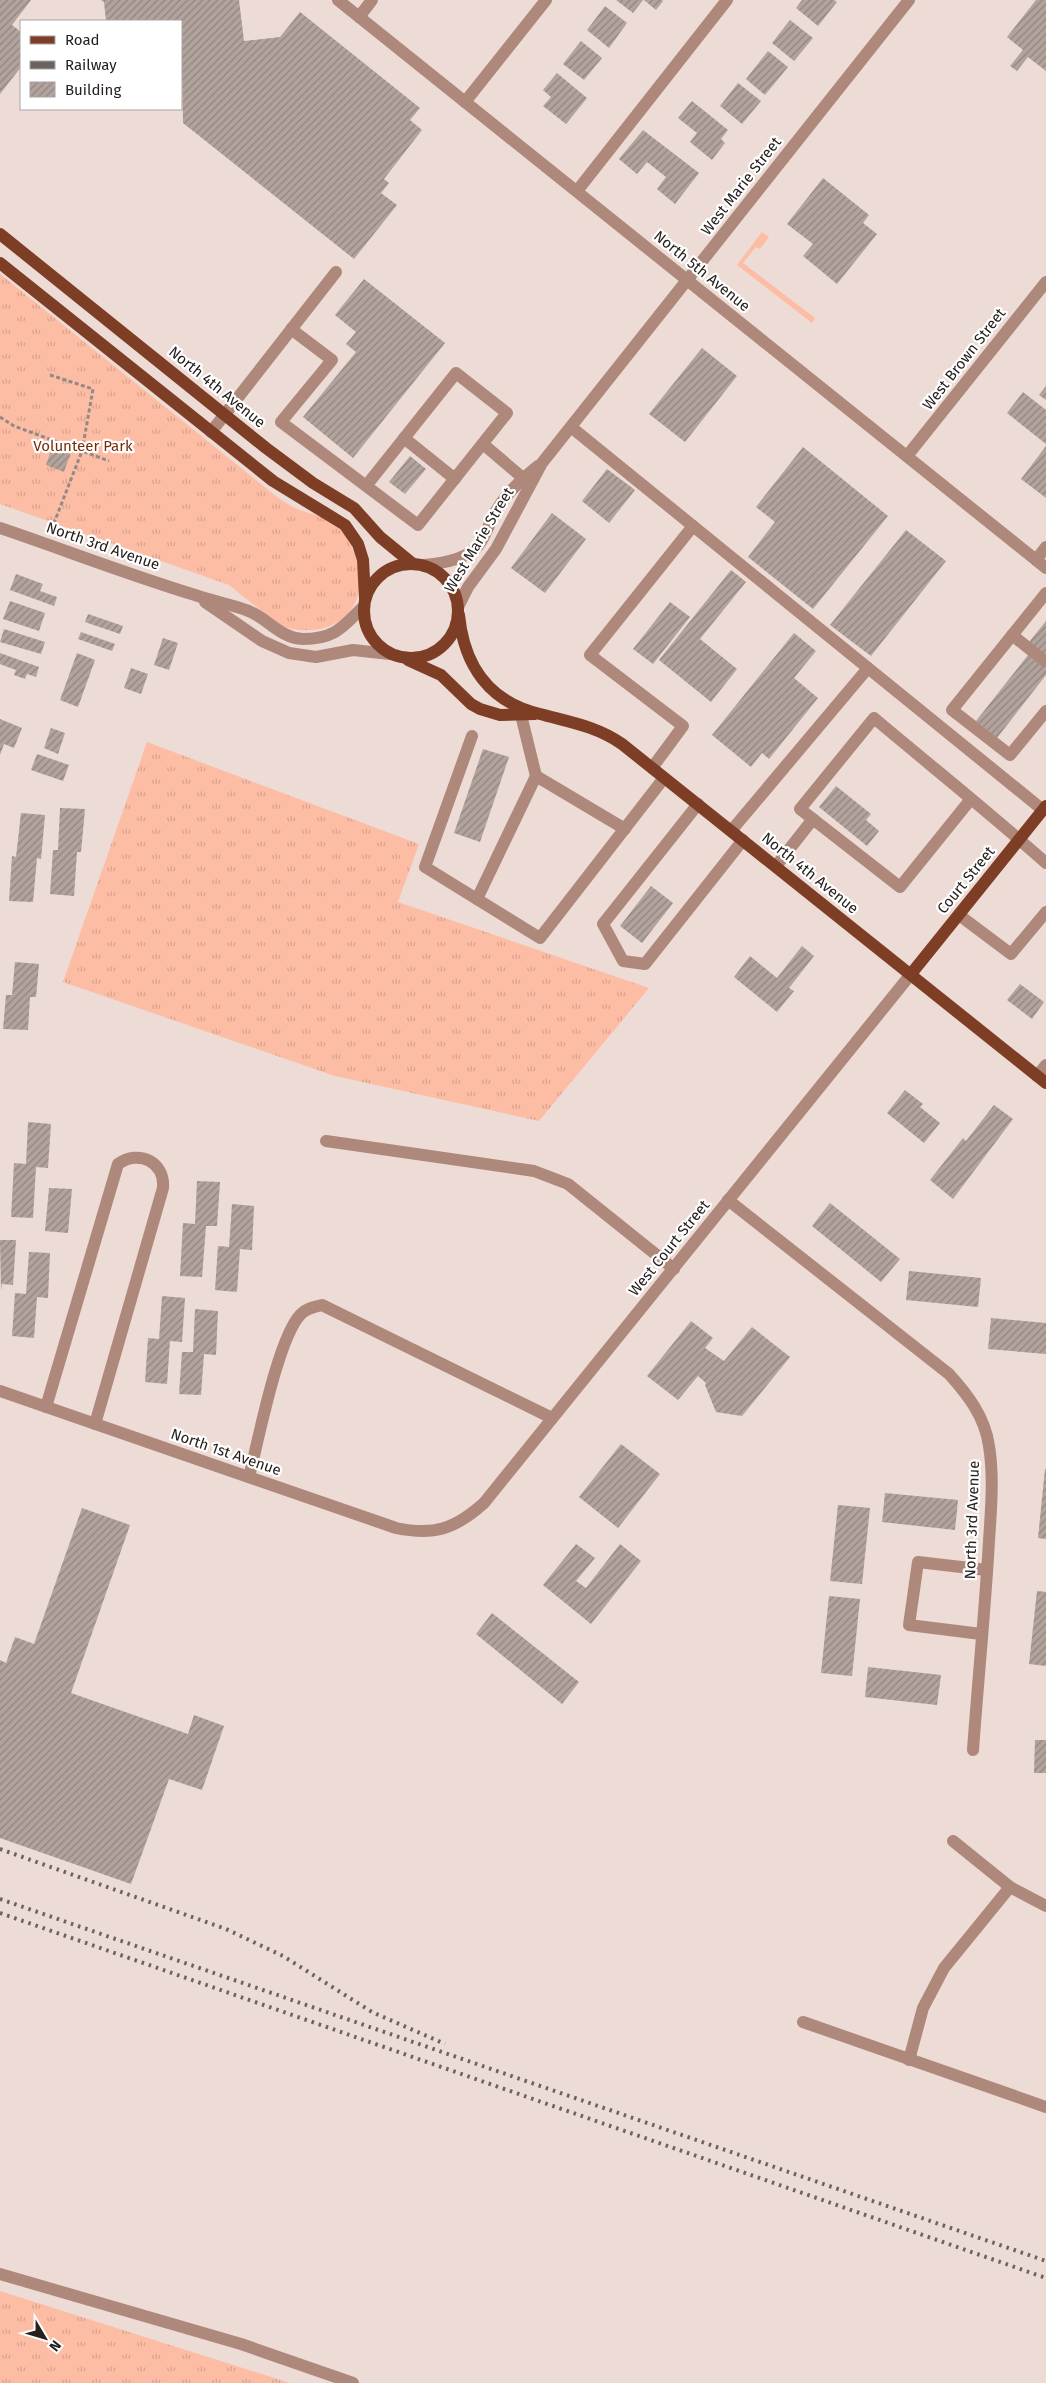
<svg xmlns="http://www.w3.org/2000/svg" width="1046" height="2383" font-family="'Fira Sans',sans-serif">
	<defs>
		<pattern id="grass-tufts" width="24" height="20" patternUnits="userSpaceOnUse" patternTransform="scale(1.25)"><rect width="24" height="20" fill="#fdbda5"/><path d="M3 7l-1-3M5 7V3M7 7l1-3M15 17l-1-3M17 17v-4M19 17l1-3" fill="none" stroke="#d9a28e"/></pattern>
		<pattern id="building-hatch" width="6" height="6" patternUnits="userSpaceOnUse" patternTransform="scale(1.25)"><rect width="6" height="6" fill="#b3a39d"/><path d="M-1 1l2-2M0 6l6-6M5 7l2-2" fill="none" stroke="#91847f"/></pattern>
	</defs>
	<rect width="100%" height="100%" fill="#eddbd5"/>
	<!-- grass -->
	<g fill="url(#grass-tufts)">
		<path d="M0 274 277 497C284 501 290 506 297 509 310 514 328 517 339 527 346 534 351 544 354 553 359 566 362 581 358 595 348 629 309 637 279 625L229 585 0 504Z"/>
		<path d="M147 742 419 844 398 902 649 988 539 1121 335 1076 63 982Z"/>
		<path d="M0 2291 290 2383H0Z"/>
	</g>
	<!-- garden -->
	<path fill="#fdbda5" d="M762 232 769 237 760 249 756 247 743 263 815 318 812 323 737 265Z"/>
	<!-- building -->
	<g fill="url(#building-hatch)">
		<path d="M0 0H31L12 25 21 32V67L0 94Z"/>
		<path d="M101 0H239L244 41 280 37 300 12 420 108 410 120 422 130 384 179 389 183 381 193 397 205 354 259 183 123 181 21H106L104 2Z"/>
		<path d="M616 0H643L633 13Z"/>
		<path d="M644 0H662L663 1 656 10Z"/>
		<path d="M802 0H834L837 2 818 26 796 8Z"/>
		<path d="M1036 0H1046V71L1028 57 1017 71 1010 66 1023 50 1007 37Z"/>
		<path d="M605 6 627 23 609 48 587 30Z"/>
		<path d="M790 20 813 38 794 61 772 43Z"/>
		<path d="M581 41 602 58 584 80 563 64Z"/>
		<path d="M768 51 788 67 765 95 746 79Z"/>
		<path d="M557 73 587 98 566 124 543 106 551 97 543 90Z"/>
		<path d="M738 83 761 101 742 124 720 106Z"/>
		<path d="M692 101 728 130 721 139 725 143 712 160 690 142 697 133 678 118Z"/>
		<path d="M643 130 699 173 675 204 657 189 666 177 647 162 637 174 619 159Z"/>
		<path d="M823 178 869 215 863 223 877 234 837 284 803 256 813 244 787 224Z"/>
		<path d="M364 279 445 343 353 458 303 417 356 352 346 344 356 332 335 315Z"/>
		<path d="M702 348 737 376 685 442 649 414Z"/>
		<path d="M1046 386V400L1039 395Z"/>
		<path d="M1023 392 1046 410V444L1007 413Z"/>
		<path d="M54 442 72 449 64 472 46 465Z"/>
		<path d="M1046 446V498L1021 479Z"/>
		<path d="M803 447 888 516 813 609 748 557 775 522 756 507Z"/>
		<path d="M410 456 426 469 405 494 389 482Z"/>
		<path d="M607 469 635 490 609 523 582 501Z"/>
		<path d="M552 513 586 539 545 593 511 568Z"/>
		<path d="M906 530 946 561 871 656 830 625Z"/>
		<path d="M731 570 746 582 700 639 737 669 711 702 659 660Z"/>
		<path d="M16 574 43 584 40 591 57 597 54 606 10 590Z"/>
		<path d="M10 601 45 613 39 631 3 619Z"/>
		<path d="M670 602 690 617 653 664 633 649Z"/>
		<path d="M88 614 123 626 120 634 85 622Z"/>
		<path d="M1046 621V655L1029 642Z"/>
		<path d="M4 629 45 642 41 654 0 642Z"/>
		<path d="M81 632 115 644 112 651 78 639Z"/>
		<path d="M794 633 816 651 794 678 818 698 769 759 762 753 751 767 712 735Z"/>
		<path d="M163 638 178 643 169 670 154 665Z"/>
		<path d="M0 653 39 667 36 677 27 674 25 679 14 675 16 670 0 664Z"/>
		<path d="M77 653 95 660 78 707 60 700Z"/>
		<path d="M1028 655 1046 669V675L997 738 976 721Z"/>
		<path d="M131 668 148 674 141 694 124 688Z"/>
		<path d="M0 719 22 728 14 748 4 744 0 755Z"/>
		<path d="M51 728 65 733 58 754 44 748Z"/>
		<path d="M483 749 509 757 480 842 454 833Z"/>
		<path d="M37 754 69 765 63 781 31 770Z"/>
		<path d="M836 786 871 814 866 820 879 831 867 846 819 807Z"/>
		<path d="M60 808 85 809 81 852H77L74 896 50 894 53 850H58Z"/>
		<path d="M21 813 45 815 41 859 37 858 33 902 9 901 12 856 16 857Z"/>
		<path d="M651 886 673 903 642 943 620 926Z"/>
		<path d="M802 946 814 956 789 988 794 991 777 1012 734 977 750 956 777 978Z"/>
		<path d="M15 962 39 964 36 997H30L28 1030 3 1029 6 995H12Z"/>
		<path d="M1020 984 1044 1002 1032 1019 1007 1000Z"/>
		<path d="M905 1090 923 1104 920 1107 940 1123 924 1143 887 1113Z"/>
		<path d="M994 1105 1013 1119 953 1199 930 1180 963 1138 966 1141Z"/>
		<path d="M28 1122 51 1124 48 1168 36 1167 33 1218 11 1217 14 1163 26 1164Z"/>
		<path d="M197 1181 220 1182 217 1226H206L202 1277 180 1276 183 1223 195 1224Z"/>
		<path d="M49 1188 72 1189 68 1233 45 1231Z"/>
		<path d="M830 1203 900 1259 881 1282 812 1226Z"/>
		<path d="M232 1204 254 1206 252 1250 240 1249 237 1292 215 1290 218 1246 229 1247Z"/>
		<path d="M0 1240H16L13 1285 2 1284 1 1290Z"/>
		<path d="M29 1252 50 1253 48 1298 37 1297 34 1338 12 1336 15 1293 26 1294Z"/>
		<path d="M909 1271 981 1278 978 1307 906 1300Z"/>
		<path d="M162 1296 185 1298 182 1342 170 1341 167 1384 145 1382 148 1338 159 1339Z"/>
		<path d="M195 1309 218 1311 216 1355 204 1354 201 1395 179 1394 182 1352H193Z"/>
		<path d="M991 1318 1046 1323V1354L988 1349Z"/>
		<path d="M691 1321 713 1338 705 1348 724 1361 752 1327 790 1357 742 1416 716 1412 705 1385 706 1383 698 1376 678 1400 647 1376Z"/>
		<path d="M621 1444 660 1474 618 1528 579 1497Z"/>
		<path d="M1045 1469H1046V1539L1038 1538Z"/>
		<path d="M885 1493 958 1500 955 1530 882 1522Z"/>
		<path d="M838 1505 870 1508 862 1584 830 1581Z"/>
		<path d="M82 1508 130 1525 71 1693 188 1734 194 1715 224 1726 202 1790 169 1779 131 1884 0 1838V1660L6 1663 15 1637 34 1644Z"/>
		<path d="M576 1544 595 1558 576 1581 586 1588 620 1544 641 1561 591 1624 543 1585Z"/>
		<path d="M1037 1591 1046 1592V1666L1029 1664Z"/>
		<path d="M829 1596 860 1599 852 1676 821 1673Z"/>
		<path d="M492 1613 579 1682 562 1704 476 1634Z"/>
		<path d="M868 1667 941 1675 937 1705 865 1697Z"/>
		<path d="M1035 1740H1046V1773H1034Z"/>
	</g>
	<g fill="none" stroke-linecap="round" stroke-linejoin="round">
		<!-- path -->
		<g stroke="#968985" stroke-width="3" stroke-dasharray="4 2.5" stroke-linecap="butt">
			<path d="M50 375 93 389 82 451 54 523"/>
			<path d="M0 417 14 426 109 461"/>
		</g>
		<!-- minor -->
		<g stroke="#ae887a" stroke-width="12">
			<path d="M338 0 1046 568"/>
			<path d="M359 17 372 0"/>
			<path d="M465 102 546 0"/>
			<path d="M577 191 727 0"/>
			<path d="M291 329 332 360 281 422 418 525 507 413 456 373 366 486"/>
			<path d="M571 427 1043 810"/>
			<path d="M211 432 336 272"/>
			<path d="M404 438 455 479"/>
			<path d="M483 444 523 478"/>
			<path d="M907 456 1046 282"/>
			<path d="M0 528C65 550 129 575 195 595 212 601 230 604 246 610 267 617 279 638 303 639 336 639 343 626 364 606"/>
			<path d="M1036 560 1046 547"/>
			<path d="M424 565C444 563 472 559 482 540 488 530 491 518 498 508 508 491 523 478 538 466"/>
			<path d="M1046 593 952 710 1010 755 1046 711"/>
			<path d="M205 602 262 641 289 653 316 657 353 650 390 654"/>
			<path d="M458 607 468 587 496 549 542 463 909 0"/>
			<path d="M1012 635 1046 662"/>
			<path d="M521 715 536 776"/>
			<path d="M472 736 425 867 540 938 664 778"/>
			<path d="M652 768 683 726 590 655 693 526"/>
			<path d="M971 799 900 887 800 809 874 718C931 766 990 813 1046 863"/>
			<path d="M698 804 603 924 623 961 645 964 743 840"/>
			<path d="M731 831 868 668"/>
			<path d="M776 866 813 819"/>
			<path d="M477 899 536 776 625 829"/>
			<path d="M959 915 1011 954 1046 912"/>
			<path d="M1037 1076 1046 1065"/>
			<path d="M326 1141 534 1171 568 1184 674 1269"/>
			<path d="M728 1200 949 1374C968 1395 985 1417 989 1446 994 1477 991 1510 989 1541 985 1611 978 1680 973 1750"/>
			<path d="M0 1391 396 1528C434 1536 455 1529 484 1503L911 974"/>
			<path d="M46 1407 118 1164C139 1149 165 1162 163 1188L95 1424"/>
			<path d="M249 1477C258 1442 278 1337 301 1314 307 1308 314 1307 322 1305L552 1418"/>
			<path d="M981 1634 909 1625 918 1562 987 1570"/>
			<path d="M953 1841 1010 1887 1046 1906"/>
			<path d="M803 2022 1046 2107"/>
			<path d="M909 2060 923 2008 944 1968 1010 1887"/>
			<path d="M0 2274 241 2344 353 2383"/>
		</g>
		<!-- major -->
		<g stroke="#7e3e25" stroke-width="12">
			<path d="M0 234 266 448 313 483 354 508 380 537 413 564"/>
			<path d="M0 263 273 481 345 525 358 544 363 560 365 598"/>
			<circle cx="411" cy="611" r="47"/>
			<path d="M459 615C464 665 489 702 540 714 569 722 596 726 622 744L1046 1083"/>
			<path d="M408 660 441 675 471 704 480 709 500 715 535 714"/>
			<path d="M911 974 1046 806"/>
		</g>
		<!-- rail -->
		<g stroke="#6c625e" stroke-width="4" stroke-dasharray="2.5 5" stroke-linecap="butt">
			<path d="M0 1849 226 1929 283 1956 372 2012 445 2044"/>
			<path d="M0 1899 1046 2261"/>
			<path d="M0 1913 1046 2278"/>
		</g>
	</g>
	<g text-anchor="middle" dominant-baseline="central" stroke-width="4.5" stroke-linejoin="round" paint-order="stroke">
		<!-- street labels -->
		<g font-size="15" fill="#26201e" stroke="#fff">
			<text transform="translate(741 186) rotate(-52)">West Marie Street</text>
			<text transform="translate(702 271) rotate(39)">North 5th Avenue</text>
			<text transform="translate(964 359) rotate(-52)">West Brown Street</text>
			<text transform="translate(217 387) rotate(39)">North 4th Avenue</text>
			<text transform="translate(479 540) rotate(-59)">West Marie Street</text>
			<text transform="translate(103 546) rotate(19)">North 3rd Avenue</text>
			<text transform="translate(810 873) rotate(39)">North 4th Avenue</text>
			<text transform="translate(966 880) rotate(-51)">Court Street</text>
			<text transform="translate(669 1248) rotate(-51)">West Court Street</text>
			<text transform="translate(226 1452) rotate(19)">North 1st Avenue</text>
			<text transform="translate(972 1520) rotate(-88)">North 3rd Avenue</text>
		</g>
		<!-- park labels -->
		<g font-size="15" fill="#772c08" stroke="#fff">
			<text x="83" y="446">Volunteer Park</text>
		</g>
	</g>
	<!-- legend -->
	<rect x="20" y="20" width="162" height="90" fill="#ffffff" stroke="#a8a6a5"/>
	<rect x="30" y="36" width="25" height="8" fill="#7e3e25" stroke="#a8a6a5"/>
	<text x="65" y="45" font-size="15" fill="#26201e">Road</text>
	<rect x="30" y="61" width="25" height="8" fill="#6c625e" stroke="#a8a6a5"/>
	<text x="65" y="70" font-size="15" fill="#26201e">Railway</text>
	<rect x="30" y="82" width="25" height="15" fill="url(#building-hatch)" stroke="#a8a6a5"/>
	<text x="65" y="95" font-size="15" fill="#26201e">Building</text>
	<!-- north arrow -->
	<g transform="translate(45 2338) rotate(128)" stroke="#ffffff" stroke-width="4" paint-order="stroke">
	<path d="M0-4L9 19L0 12L-9 19Z" fill="#26201e"/>
	<text y="-8" font-size="14" font-weight="bold" text-anchor="middle" fill="#26201e">N</text>
	</g>
</svg>
